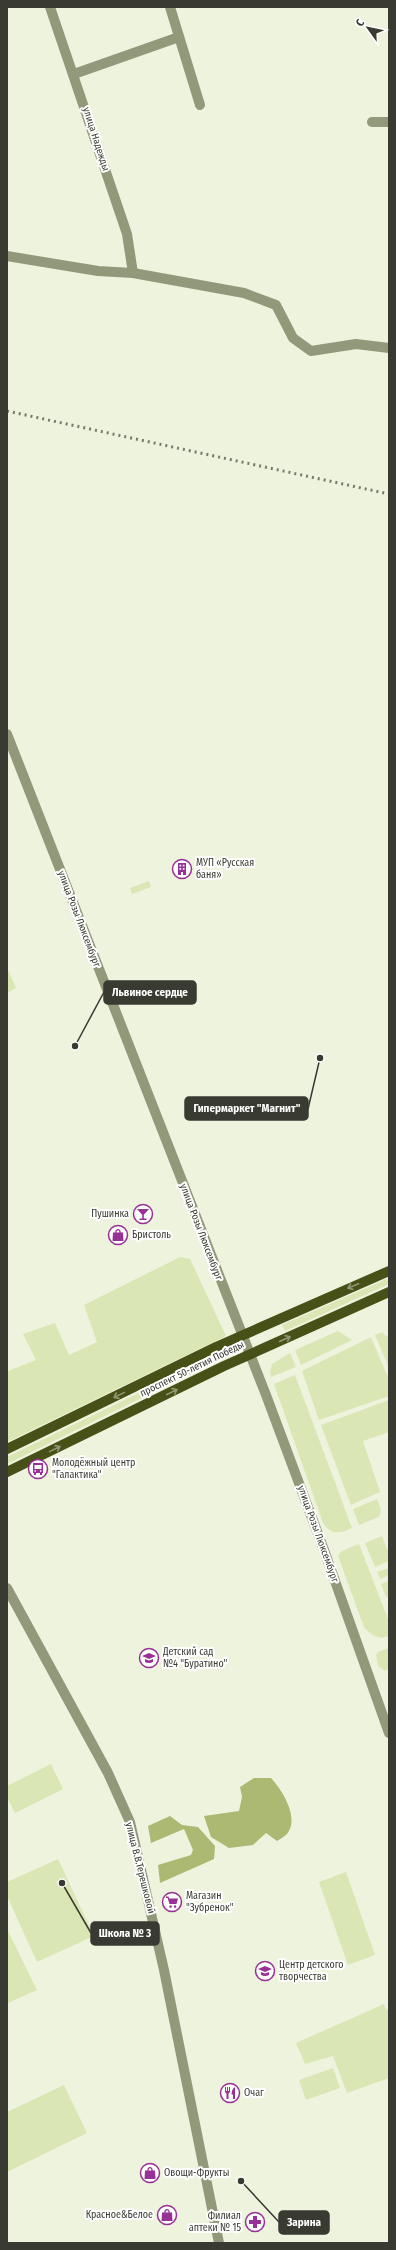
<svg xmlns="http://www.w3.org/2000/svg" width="396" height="2250" font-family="'Fira Sans Condensed',sans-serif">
	<rect width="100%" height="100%" fill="#edf3dd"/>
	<!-- green -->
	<g fill="#dbe6b5">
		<path d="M149 881 151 887 132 894 130 888Z"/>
		<path d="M7 968 16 988 7 993Z"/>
		<path d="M180 1257 190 1259 226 1336 7 1442V1369L8 1371 36 1360 23 1334 55 1323 69 1355 97 1342 84 1305Z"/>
		<path d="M389 1278V1284L285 1331 282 1325Z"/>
		<path d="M338 1331 352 1340 301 1365 295 1350Z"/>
		<path d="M382 1332 386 1336H389V1368L375 1335Z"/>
		<path d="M371 1337 389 1380V1396L319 1420 302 1371Z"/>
		<path d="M290 1353 296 1367 271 1377 270 1372 272 1364Z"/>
		<path d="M215 1356 217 1361 7 1464V1457Z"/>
		<path d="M295 1375 352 1528C339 1534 331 1535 323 1523L274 1384Z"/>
		<path d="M389 1400V1432L363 1441 380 1492 351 1505 321 1425Z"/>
		<path d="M377 1499 381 1510 379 1517 359 1525 353 1509Z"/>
		<path d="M382 1536 389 1554V1561L375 1567 365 1543Z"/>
		<path d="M359 1544 389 1622V1636C379 1640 370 1635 364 1627L338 1556 342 1551Z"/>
		<path d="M389 1568V1575L380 1579 377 1572Z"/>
		<path d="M389 1581V1596L386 1597 381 1584Z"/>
		<path d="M389 1648V1669L385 1671 378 1666 376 1655 378 1652Z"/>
		<path d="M51 1764 63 1789 15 1813 7 1797V1786Z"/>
		<path d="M58 1859 94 1936 37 1962 7 1896V1882Z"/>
		<path d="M346 1872 375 1955 348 1965 319 1882Z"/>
		<path d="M7 1929 37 1990 8 2003 7 2001Z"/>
		<path d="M384 2004 386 2010 389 2009V2078L347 2093 333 2056 305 2064 296 2043Z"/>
		<path d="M333 2068 340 2088 306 2100 299 2080Z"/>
		<path d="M64 2085 87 2133 7 2172V2112Z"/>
	</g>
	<!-- forest -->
	<g fill="#abb972">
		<path d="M254 1778H271C282 1790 300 1818 287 1834 284 1837 280 1839 277 1841L266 1833 253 1845 229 1848 211 1837 204 1816 239 1811 242 1797 240 1787Z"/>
		<path d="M170 1816 182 1825 198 1827 215 1846 214 1859 160 1883 158 1865 191 1855 193 1850 184 1829 151 1843 148 1826Z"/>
	</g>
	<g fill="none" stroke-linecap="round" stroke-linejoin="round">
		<!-- minor -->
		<g stroke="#92997b" stroke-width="10">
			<path d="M50 7 127 234 133 273"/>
			<path d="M170 7 200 105"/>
			<path d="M74 74 179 37"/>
			<path d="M372 122H389"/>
			<path d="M7 256 98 271 133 273 244 293 276 305 293 338 311 351 356 344 389 348"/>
			<path d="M7 734 266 1395 324 1550 389 1733"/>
			<path d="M7 1588 108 1773 130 1822 164 1970 219 2243"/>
		</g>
		<!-- major -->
		<g stroke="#475117" stroke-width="10">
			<path d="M7 1449 216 1347 389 1271"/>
			<path d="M7 1472 224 1366 389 1292"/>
		</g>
		<!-- rail -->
		<path stroke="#777a6d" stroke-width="3" stroke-dasharray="2 4" stroke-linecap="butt" d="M7 411 389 494"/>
	</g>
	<!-- one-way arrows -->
	<defs><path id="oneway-shaft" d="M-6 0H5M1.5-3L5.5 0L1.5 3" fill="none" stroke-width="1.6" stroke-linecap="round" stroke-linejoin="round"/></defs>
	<g stroke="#919774">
		<use href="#oneway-shaft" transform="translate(353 1286) rotate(157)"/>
		<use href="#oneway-shaft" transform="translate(285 1339) rotate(-24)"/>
		<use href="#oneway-shaft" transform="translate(172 1392) rotate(-26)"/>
		<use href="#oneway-shaft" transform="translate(119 1395) rotate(154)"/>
		<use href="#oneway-shaft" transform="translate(55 1449) rotate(-26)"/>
	</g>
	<!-- icons -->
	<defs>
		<g id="building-ring" transform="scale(1)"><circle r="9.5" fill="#fff" stroke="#973195" stroke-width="1.5"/><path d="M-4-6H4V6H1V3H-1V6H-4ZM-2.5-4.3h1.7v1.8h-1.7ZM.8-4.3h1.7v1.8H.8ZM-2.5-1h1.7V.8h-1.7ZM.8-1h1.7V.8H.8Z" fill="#973195"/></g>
		<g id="bar-ring" transform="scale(1)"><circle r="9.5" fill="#fff" stroke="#973195" stroke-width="1.5"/><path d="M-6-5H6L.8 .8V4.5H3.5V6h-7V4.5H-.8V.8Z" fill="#973195"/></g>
		<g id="shop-ring" transform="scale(1)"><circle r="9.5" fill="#fff" stroke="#973195" stroke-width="1.5"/><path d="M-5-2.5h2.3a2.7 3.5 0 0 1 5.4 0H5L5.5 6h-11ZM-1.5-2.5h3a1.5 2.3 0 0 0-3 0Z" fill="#973195"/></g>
		<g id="bus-ring" transform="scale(1)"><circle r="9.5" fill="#fff" stroke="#973195" stroke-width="1.5"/><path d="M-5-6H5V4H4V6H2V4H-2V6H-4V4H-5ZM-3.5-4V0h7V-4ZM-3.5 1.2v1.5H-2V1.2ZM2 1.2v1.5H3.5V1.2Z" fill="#973195"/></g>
		<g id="school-ring" transform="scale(1)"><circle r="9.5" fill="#fff" stroke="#973195" stroke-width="1.5"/><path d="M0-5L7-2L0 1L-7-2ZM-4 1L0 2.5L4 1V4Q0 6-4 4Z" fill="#973195"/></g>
		<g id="supermarket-ring" transform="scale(1)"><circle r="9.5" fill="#fff" stroke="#973195" stroke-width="1.5"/><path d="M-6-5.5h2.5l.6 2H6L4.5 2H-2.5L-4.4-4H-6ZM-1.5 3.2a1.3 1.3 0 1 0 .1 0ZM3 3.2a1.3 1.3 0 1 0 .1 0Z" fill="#973195"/></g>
		<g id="restaurant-ring" transform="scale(1)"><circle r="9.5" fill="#fff" stroke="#973195" stroke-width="1.5"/><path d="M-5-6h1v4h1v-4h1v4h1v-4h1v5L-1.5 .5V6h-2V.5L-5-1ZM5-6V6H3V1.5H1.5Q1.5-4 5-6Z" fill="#973195"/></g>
		<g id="pharmacy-ring" transform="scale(1)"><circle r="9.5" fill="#fff" stroke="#973195" stroke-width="1.5"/><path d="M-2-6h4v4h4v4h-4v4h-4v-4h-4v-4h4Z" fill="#973195"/></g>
	</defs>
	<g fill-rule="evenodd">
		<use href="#building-ring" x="182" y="869"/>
		<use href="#bar-ring" x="143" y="1214"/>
		<use href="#shop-ring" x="118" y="1235"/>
		<use href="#bus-ring" x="38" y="1469"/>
		<use href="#school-ring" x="149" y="1658"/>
		<use href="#supermarket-ring" x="172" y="1902"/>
		<use href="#school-ring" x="265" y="1971"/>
		<use href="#restaurant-ring" x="230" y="2093"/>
		<use href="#shop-ring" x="150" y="2173"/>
		<use href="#shop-ring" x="167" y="2215"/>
		<use href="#pharmacy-ring" x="255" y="2222"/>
	</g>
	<g text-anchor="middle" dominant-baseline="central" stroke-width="4" stroke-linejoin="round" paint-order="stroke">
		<!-- street labels -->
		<g font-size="10" fill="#393b32" stroke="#fff">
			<text transform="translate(96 139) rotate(72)">улица Надежды</text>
			<text transform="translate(79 919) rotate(69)">улица Розы Люксембург</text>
			<text transform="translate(201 1232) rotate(69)">улица Розы Люксембург</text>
			<text transform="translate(192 1369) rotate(-26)">проспект 50-летия Победы</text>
			<text transform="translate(318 1534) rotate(70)">улица Розы Люксембург</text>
			<text transform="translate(140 1868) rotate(76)">улица В.В.Терешковой</text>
		</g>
		<!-- poi labels -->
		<g font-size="10" fill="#393b32" stroke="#fff" text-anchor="start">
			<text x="196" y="863">МУП «Русская<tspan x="196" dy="12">баня»</tspan></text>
			<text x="129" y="1214" text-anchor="end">Пушинка</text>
			<text x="132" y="1235">Бристоль</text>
			<text x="52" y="1463">Молодёжный центр<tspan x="52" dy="12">"Галактика"</tspan></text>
			<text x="163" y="1652">Детский сад<tspan x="163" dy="12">№4 "Буратино"</tspan></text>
			<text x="186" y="1896">Магазин<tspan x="186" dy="12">"Зубренок"</tspan></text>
			<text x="279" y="1965">Центр детского<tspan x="279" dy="12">творчества</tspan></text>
			<text x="244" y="2093">Очаг</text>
			<text x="164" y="2173">Овощи-Фрукты</text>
			<text x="153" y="2215" text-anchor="end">Красное&amp;Белое</text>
			<text x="241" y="2216" text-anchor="end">Филиал<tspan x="241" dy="12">аптеки № 15</tspan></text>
		</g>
	</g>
	<!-- callouts -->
	<path fill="none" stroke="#393b32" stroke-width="1.5" d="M75 1046L104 992M320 1058L308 1109M62 1883L91 1933M241 2181L279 2222"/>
	<g fill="#393b32" stroke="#fff" stroke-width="1.5">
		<circle cx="75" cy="1046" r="4"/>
		<circle cx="320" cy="1058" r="4"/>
		<circle cx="62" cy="1883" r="4"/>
		<circle cx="241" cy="2181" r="4"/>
	</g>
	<g fill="#393b32" stroke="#393b32" stroke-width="1.5">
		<rect x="104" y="981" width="92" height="23" rx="4"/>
		<rect x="185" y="1097" width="123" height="23" rx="4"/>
		<rect x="91" y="1922" width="68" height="23" rx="4"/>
		<rect x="279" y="2211" width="50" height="23" rx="4"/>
	</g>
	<g font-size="11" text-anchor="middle" font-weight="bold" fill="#fff">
		<text x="150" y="996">Львиное сердце</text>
		<text x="247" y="1112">Гипермаркет "Магнит"</text>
		<text x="125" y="1937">Школа № 3</text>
		<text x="304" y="2226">Зарина</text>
	</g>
	<!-- border -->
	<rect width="396" height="2250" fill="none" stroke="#393b32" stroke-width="16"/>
	<!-- north arrow -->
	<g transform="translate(368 28) rotate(303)" stroke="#ffffff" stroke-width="3" paint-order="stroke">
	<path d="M0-3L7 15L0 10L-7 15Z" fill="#393b32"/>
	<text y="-6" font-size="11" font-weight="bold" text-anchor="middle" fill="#393b32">С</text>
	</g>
</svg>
